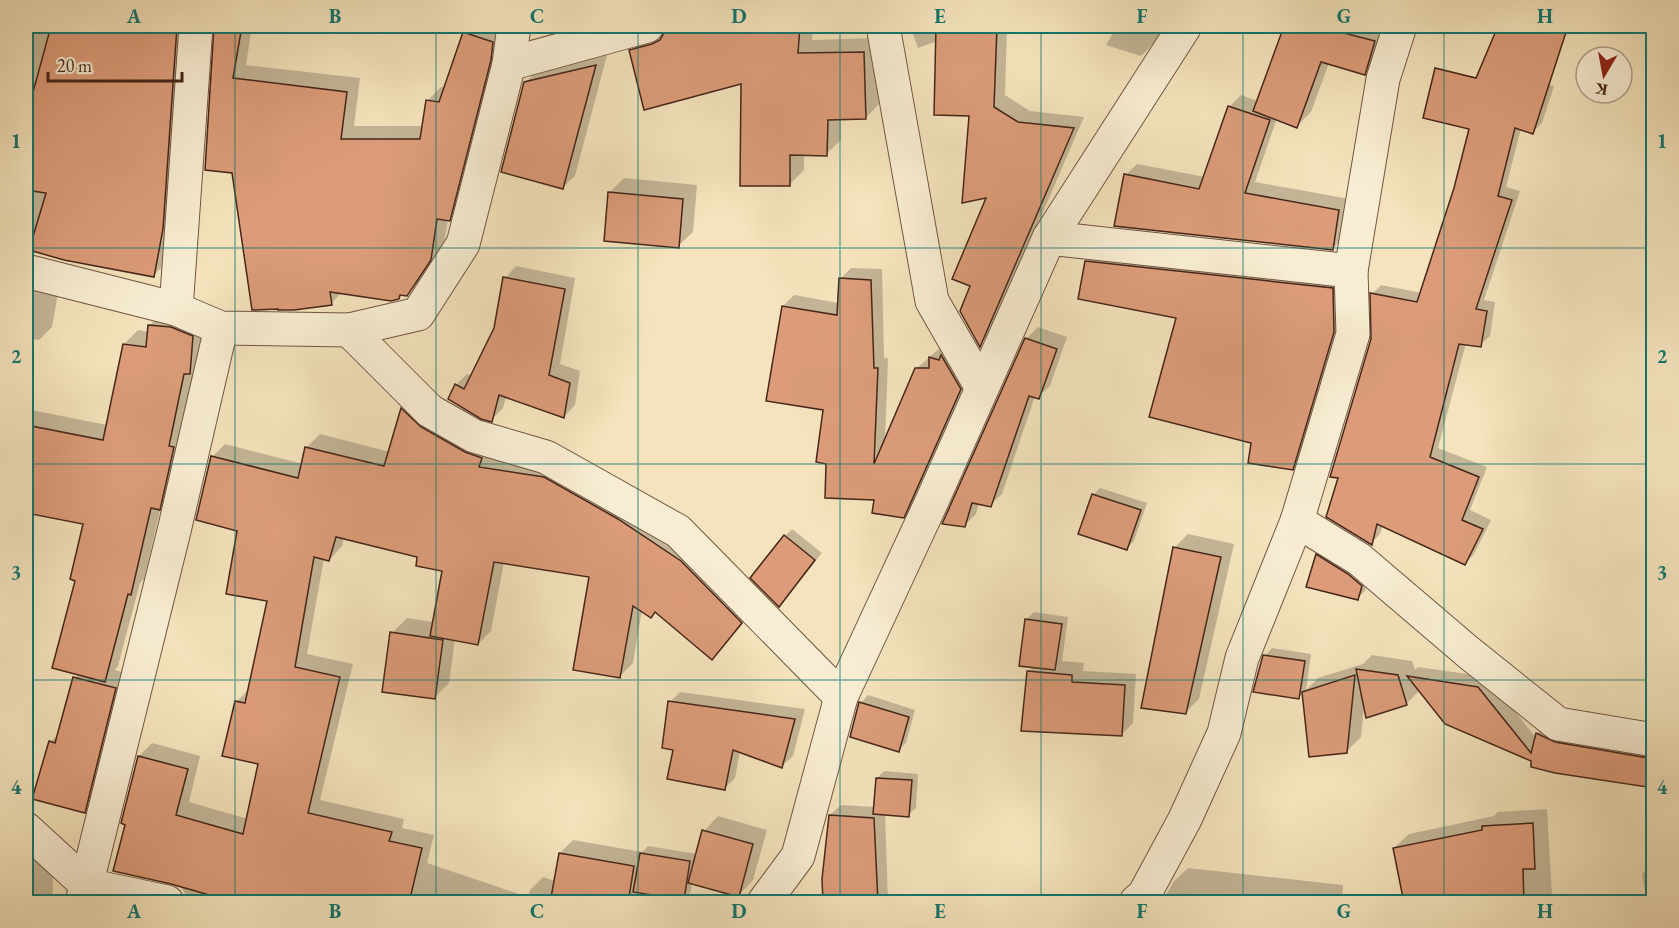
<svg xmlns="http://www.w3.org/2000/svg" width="1679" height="928" font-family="'EB Garamond',serif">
	<rect width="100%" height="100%" fill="#f4e3bc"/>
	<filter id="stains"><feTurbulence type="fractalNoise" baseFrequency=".00333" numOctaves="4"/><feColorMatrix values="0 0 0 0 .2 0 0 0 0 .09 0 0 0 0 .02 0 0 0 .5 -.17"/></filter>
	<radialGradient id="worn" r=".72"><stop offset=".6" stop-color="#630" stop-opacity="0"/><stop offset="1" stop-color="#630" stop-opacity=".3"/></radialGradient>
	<!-- shadow -->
	<g fill="#0003">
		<path d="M26 26H189L167 262 154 275 26 251Z"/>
		<path d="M216 26H252L246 65 360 78 354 126H424L428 100 441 87H446L467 26H506L463 206 448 219 444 245 421 280 407 294H402L398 298 342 292 331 304 294 309Z"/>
		<path d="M667 26H813L812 40 878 38 880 103 866 118H841V140L826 154H804V170L789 185 743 82 631 51 645 37 667 31Z"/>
		<path d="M910 26H1007L1005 95 1030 111 1084 117 991 333 980 344 972 285 989 196 971 114 937 41 918 48Z"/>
		<path d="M1117 26H1165L1154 43 1141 56 1106 45Z"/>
		<path d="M1285 26H1381L1388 27 1378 59 1364 73 1329 63 1311 112 1297 126 1277 118 1255 182 1350 199 1344 237 1332 249 1126 175 1137 164 1205 177 1230 106 1241 95 1258 101Z"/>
		<path d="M607 55 575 176 563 187 525 83 537 71Z"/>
		<path d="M1508 75 1554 86 1542 123 1533 132 1521 128 1506 187 1520 191 1484 300 1495 302 1490 336 1480 345 1466 343 1438 448 1487 467 1470 510 1491 520 1474 554 1465 564 1383 525 1380 534 1371 543 1340 477 1373 339 1372 294 1381 285 1422 293Z"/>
		<path d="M624 178 697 185 693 232 678 246 609 193Z"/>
		<path d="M1099 249 1344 276 1346 318 1304 456 1292 469 1178 317 1086 262Z"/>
		<path d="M516 266 575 278 560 364 580 371 575 405 564 417 506 396 503 408 491 420 456 385 467 374 472 376 496 328 505 278Z"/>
		<path d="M851 268 882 269 884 358H888L885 442 916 369 941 347 971 378 914 505 903 516 876 498 825 409 783 306 794 295 839 303 840 279Z"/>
		<path d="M26 269 60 282 52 327 39 340 26 338Z"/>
		<path d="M163 312 206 323 173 495 161 506 144 579 140 583 118 666 115 670 129 674 99 797 84 812 50 742 60 733 75 678 79 673 94 524 26 511V409L107 425 124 344 138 330 149 332V326Z"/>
		<path d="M1038 327 1067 337 1050 386 1038 397 1035 396 1002 494 990 505 979 503 976 514 964 526 1026 339Z"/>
		<path d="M415 396 631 506 754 609 725 645 712 658 655 611 642 610 633 663 620 676 590 576 504 562 491 631 478 644 455 639 449 683 434 698 392 633 407 618 434 622 444 570 419 556 344 537 342 546 329 560 324 558 307 654 353 664 320 800 404 819 402 828 434 835 427 863 528 897 530 890 543 877 555 881 560 853 573 840 642 852 648 846 697 854 704 831 718 816 767 830 753 880 739 895 692 883 691 891 684 899 639 892 638 902H241L213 898 212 902H186V895L181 887 172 882 127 823 139 756 152 743 200 756 189 802 248 819 260 763 236 702 250 688 269 600 238 529 212 457 225 444 303 464 307 447 320 434 390 452 402 409Z"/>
		<path d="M1100 488 1147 503 1134 541 1127 548 1093 495Z"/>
		<path d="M792 529 822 553 786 598 785 536Z"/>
		<path d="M1188 534 1234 544 1199 699 1186 712 1174 548Z"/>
		<path d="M1324 548 1368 578 1365 591 1358 598 1317 555Z"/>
		<path d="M1034 612 1068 617 1062 661 1084 663 1083 671 1136 674 1133 723 1121 735 1028 671 1034 666 1027 619Z"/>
		<path d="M1272 648 1311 654 1306 690 1318 678 1363 664 1372 655 1412 661 1415 670 1418 667 1488 677 1536 738 1537 733 1547 724 1654 748V787L1555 772 1532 760 1420 690 1407 703 1367 716 1364 705 1361 737 1346 752 1303 693 1299 697 1265 656Z"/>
		<path d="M680 692 805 709 793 756 782 766 740 751 735 778 724 789 675 749 670 702Z"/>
		<path d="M868 695 915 710 906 743 898 750 861 703Z"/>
		<path d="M884 771 918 774 916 808 908 815 885 813 888 902H824L830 815 841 805 875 807 877 778Z"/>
		<path d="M1547 809 1552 895 1545 902H1405L1394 848 1409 834 1494 816 1498 812Z"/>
		<path d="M26 816H37L52 830 53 902H26Z"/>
		<path d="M1654 863V902H1647L1642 874Z"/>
		<path d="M1188 868 1343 885 1342 902H1162L1174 881Z"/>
	</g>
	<!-- building -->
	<g fill="#dc9c79" stroke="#462619" stroke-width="1.5">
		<path d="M51 26H177L163 229 154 277 64 260 29 250 46 193 26 190V118Z"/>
		<path d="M214 26H242L233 78 347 92 341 139H420L426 100 439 102 463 32 493 42 491 60 450 221 437 219 431 260 407 296 400 295 399 299 391 301 330 292 332 305 294 310H278V309L252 310 232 173 205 170Z"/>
		<path d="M665 26H800L798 53 864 52 866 119 828 120 827 156 790 155V186H740L741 84 644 110 629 50 652 44 660 40 665 31Z"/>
		<path d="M936 26H997L994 107 1018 122 1074 128 980 347 960 311 970 286 952 279 986 198 962 203 969 116 934 115Z"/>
		<path d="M1284 26H1317L1375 41 1365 75 1321 62 1297 128 1253 111Z"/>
		<path d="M1498 26H1568L1533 134 1515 128 1498 196 1512 200 1476 309 1487 311 1481 347 1459 344 1430 457 1479 477 1462 520 1483 529 1465 565 1377 524 1372 545 1326 517 1338 478 1330 477 1371 339 1370 293 1417 302 1454 188 1469 129 1423 118 1435 68 1476 78Z"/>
		<path d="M596 65 563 189 501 172 524 82Z"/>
		<path d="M1228 106 1270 120 1245 193 1339 210 1333 250 1114 226 1124 174 1199 189Z"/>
		<path d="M608 192 683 199 679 248 604 241Z"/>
		<path d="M1085 261 1333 288 1334 332 1293 470 1248 463 1251 443 1149 417 1176 318 1078 299Z"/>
		<path d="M503 277 565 289 549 375 570 383 564 418 499 395 492 422 481 419 448 399 455 384 464 389 494 328Z"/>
		<path d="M839 278 871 280 874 368H878L874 464 915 368H929V357L939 360 941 355 961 389 904 518 872 513 874 500 825 498 826 464 816 462 823 410 766 401 782 306 837 315Z"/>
		<path d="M148 325 171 327 193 336 190 374H184L169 446 174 447 160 510 151 508 131 595 128 594 105 682 52 668 75 581 70 579 83 524 26 513V425L103 440 123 344 146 347Z"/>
		<path d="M1025 338 1057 349 1039 399 1029 396 991 507 972 503 965 527 942 524Z"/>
		<path d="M401 408 421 427 465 452 482 458 479 467 544 477 618 519 681 561 742 623 712 660 655 612 651 618 633 606 620 678 573 670 589 577 494 562 478 645 430 636 442 571 416 566 417 557 336 537 329 561 314 557 295 667 340 677 308 813 392 832 389 841 422 848 409 903H237L171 884 113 871 125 825 121 823 138 756 188 769 176 815 243 834 258 764 222 756 235 701 245 703 267 601 226 594 237 531 196 520 211 456 298 478 305 447 384 466Z"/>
		<path d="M1092 494 1141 510 1127 550 1078 534Z"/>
		<path d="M784 535 815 560 779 607 750 578Z"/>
		<path d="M1173 547 1221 557 1186 714 1141 708Z"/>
		<path d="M1316 554 1348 574 1362 586 1358 600 1306 587Z"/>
		<path d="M1025 619 1062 624 1055 670 1019 666Z"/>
		<path d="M390 632 443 640 435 699 382 692Z"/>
		<path d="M1263 655 1305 661 1299 699 1253 692Z"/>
		<path d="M1356 669 1398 675 1407 705 1366 718Z"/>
		<path d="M1027 671 1072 675V682L1125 685 1122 736 1021 731Z"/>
		<path d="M1355 675 1347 753 1309 757 1302 692Z"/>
		<path d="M1407 676 1478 687 1531 753 1536 733 1555 742 1648 758V763L1652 764 1647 787 1555 773 1531 767V761L1445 724Z"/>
		<path d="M73 677 116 688 85 813 32 799 49 741 55 743Z"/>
		<path d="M668 701 795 719 782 768 733 750 725 790 667 779 673 750 662 748Z"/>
		<path d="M859 702 909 717 899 752 850 737Z"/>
		<path d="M876 778 912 780 909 817 873 814Z"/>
		<path d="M829 815 874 818 878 903H823L822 879Z"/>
		<path d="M1533 823 1535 869H1523L1524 903H1404L1393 848 1482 830V826Z"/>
		<path d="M702 830 753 844 739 897 688 883Z"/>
		<path d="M559 853 634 866 628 903H550Z"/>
		<path d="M640 853 690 861 684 900 633 892Z"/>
	</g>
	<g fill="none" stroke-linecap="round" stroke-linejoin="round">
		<!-- minor casing -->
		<g stroke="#725542" stroke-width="35">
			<g id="minor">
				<path d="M883 26 932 301 982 388"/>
				<path d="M509 64 647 26"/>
				<path d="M1049 238 1351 271"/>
				<path d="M26 271 176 309 221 328 349 330 418 314 463 244 509 64 514 26"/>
				<path d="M176 309 196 26"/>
				<path d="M349 330 430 411 474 436 546 457 678 531 841 697"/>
				<path d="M1297 521 1359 559 1468 652 1558 724 1654 740"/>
				<path d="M26 829 87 885 167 902"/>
				<path d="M82 902 174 531 221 328"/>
				<path d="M764 902 798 856 841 697 932 501 1049 238 1185 26"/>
				<path d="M1136 902 1144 895 1185 819 1224 733 1242 658 1297 521 1353 334 1351 271 1383 79 1400 26"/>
			</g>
		</g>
		<!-- minor -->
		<use href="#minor" stroke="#f8edd3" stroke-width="33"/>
	</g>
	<!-- grid -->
	<path fill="none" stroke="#0f766e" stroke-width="1.5" stroke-opacity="0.55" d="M235 26V902M436 26V902M638 26V902M840 26V902M1041 26V902M1243 26V902M1444 26V902M26 248H1654M26 464H1654M26 680H1654"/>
	<!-- margin -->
	<rect width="1679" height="928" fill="none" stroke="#f4e3bc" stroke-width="66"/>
	<!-- north arrow -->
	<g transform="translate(1604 75) rotate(190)"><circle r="28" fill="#f8edd3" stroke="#b19d89" stroke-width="1.5"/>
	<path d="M0-4.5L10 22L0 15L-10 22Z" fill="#8f2418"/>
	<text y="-9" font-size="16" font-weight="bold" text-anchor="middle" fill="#462619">K</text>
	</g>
	<!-- scale -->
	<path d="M48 72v9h134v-9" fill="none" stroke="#462619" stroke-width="3"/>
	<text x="57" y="72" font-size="18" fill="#462619" stroke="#f8edd3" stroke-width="4.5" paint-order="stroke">20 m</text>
	<rect x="33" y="33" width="1613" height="862" fill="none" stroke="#0f766e" stroke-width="2"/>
	<g font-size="20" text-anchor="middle" font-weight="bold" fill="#0f766e">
		<text x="134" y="23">A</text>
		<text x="335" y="23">B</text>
		<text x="537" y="23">C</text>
		<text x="739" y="23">D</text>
		<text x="940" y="23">E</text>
		<text x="1142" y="23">F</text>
		<text x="1344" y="23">G</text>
		<text x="1545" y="23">H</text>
		<text x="16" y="148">1</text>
		<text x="1662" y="148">1</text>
		<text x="16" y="363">2</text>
		<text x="1662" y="363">2</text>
		<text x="16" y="579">3</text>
		<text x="1662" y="579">3</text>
		<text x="16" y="794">4</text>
		<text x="1662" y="794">4</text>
		<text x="134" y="918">A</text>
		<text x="335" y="918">B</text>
		<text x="537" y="918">C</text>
		<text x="739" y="918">D</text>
		<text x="940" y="918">E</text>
		<text x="1142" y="918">F</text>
		<text x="1344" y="918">G</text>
		<text x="1545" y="918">H</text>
	</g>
	<rect width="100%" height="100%" filter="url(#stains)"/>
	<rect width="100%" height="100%" fill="url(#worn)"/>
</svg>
